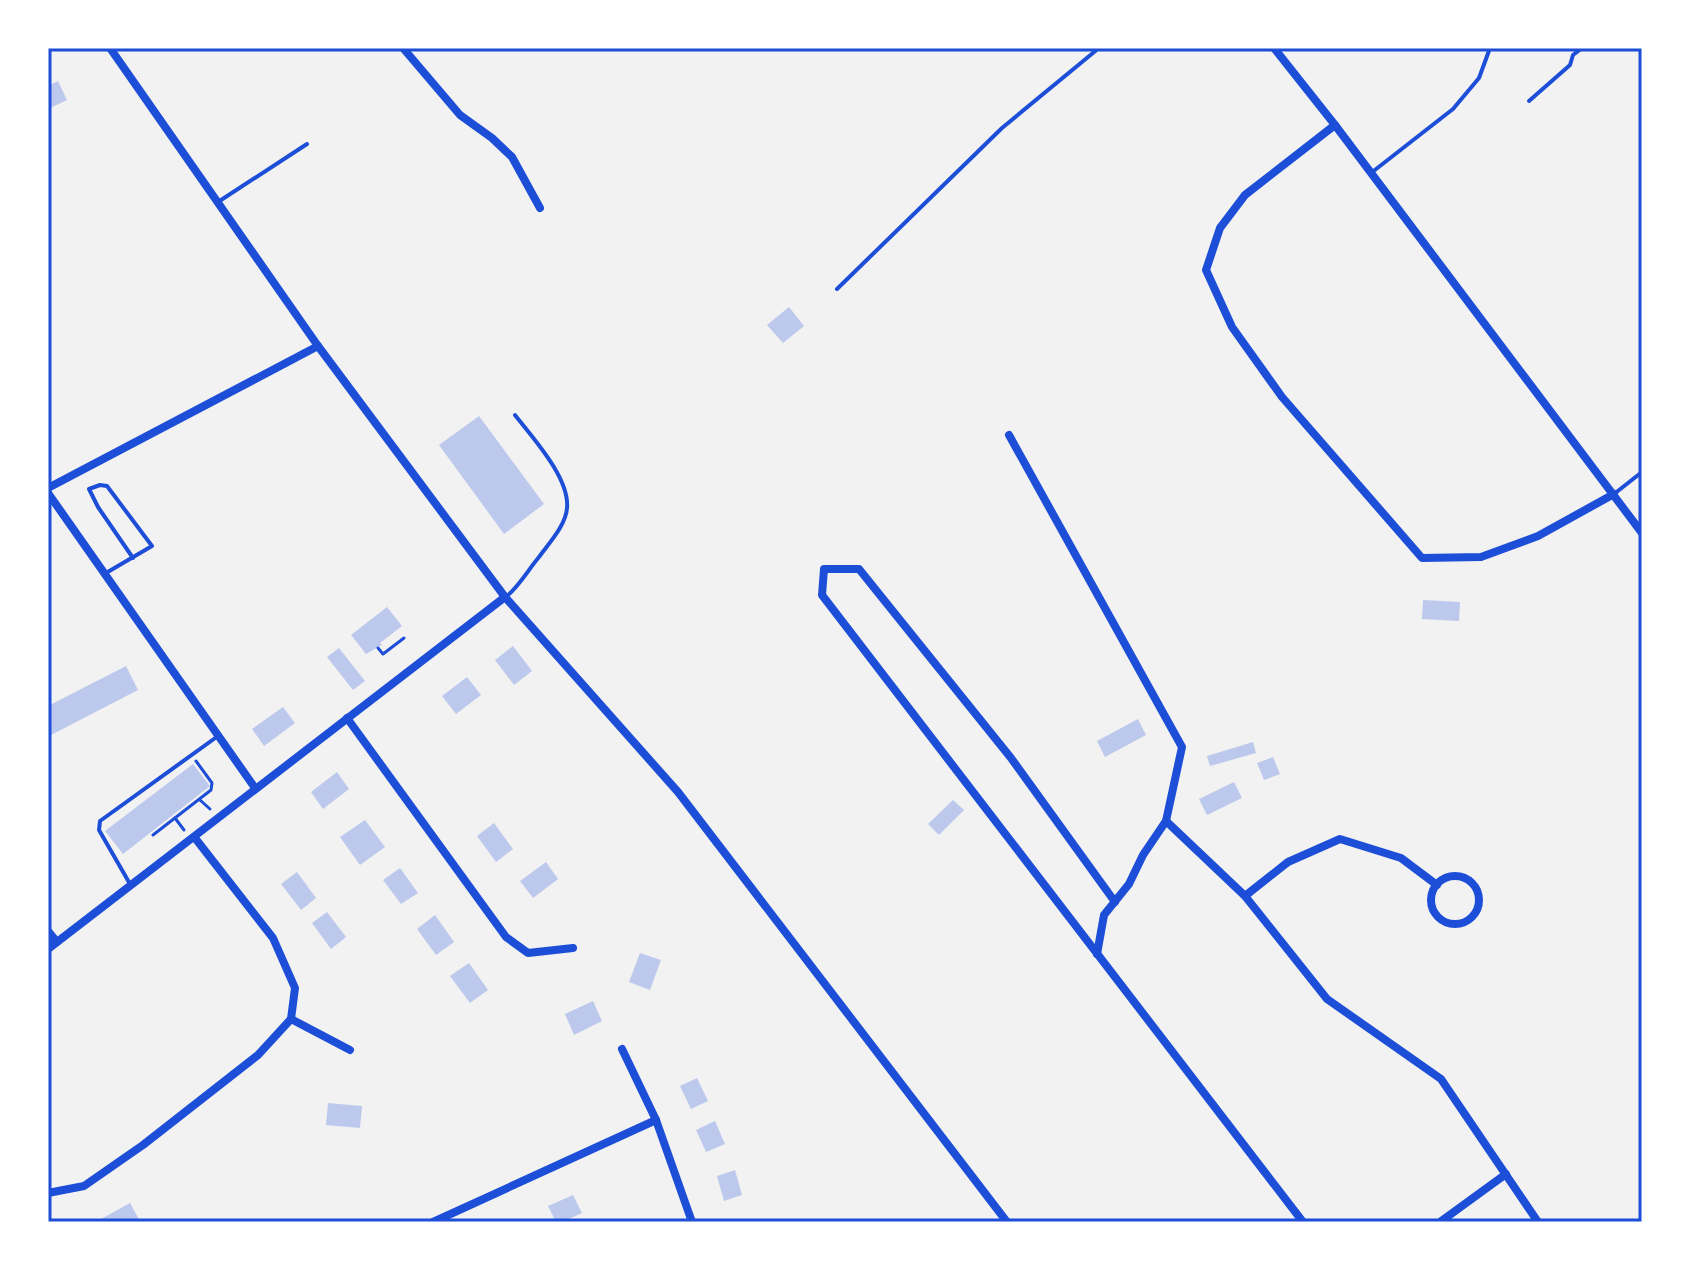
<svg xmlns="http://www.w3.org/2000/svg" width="1690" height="1270" font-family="Figtree,sans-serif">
	<rect width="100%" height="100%" fill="#f2f2f2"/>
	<!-- building -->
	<g fill="#bdc9ec">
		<path d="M58 81 67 100 48 109V86Z"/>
		<path d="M789 307 804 326 783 343 767 325Z"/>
		<path d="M479 416 544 504 504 534 439 445Z"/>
		<path d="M1423 600 1460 602 1459 621 1422 619Z"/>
		<path d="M387 607 402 626 380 643 382 645 366 654 351 635Z"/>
		<path d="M513 646 532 671 514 685 495 660Z"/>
		<path d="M339 648 365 681 353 690 327 657Z"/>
		<path d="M126 666 138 690 51 735 48 729V706Z"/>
		<path d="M467 677 481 695 456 714 442 696Z"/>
		<path d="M283 707 295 723 264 746 252 729Z"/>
		<path d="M1138 719 1146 735 1105 757 1097 741Z"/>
		<path d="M1253 742 1256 753 1210 766 1207 756Z"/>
		<path d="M1273 757 1280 774 1264 780 1257 763Z"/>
		<path d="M193 764 210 786 123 854 105 831Z"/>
		<path d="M337 772 349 789 323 809 311 792Z"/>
		<path d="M1234 782 1242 798 1207 815 1199 799Z"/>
		<path d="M953 800 964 810 939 835 928 824Z"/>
		<path d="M365 820 385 847 360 865 340 837Z"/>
		<path d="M494 823 513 849 496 862 477 836Z"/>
		<path d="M546 862 558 879 533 898 520 881Z"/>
		<path d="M400 868 418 893 401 904 383 880Z"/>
		<path d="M297 872 316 898 301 910 281 884Z"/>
		<path d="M327 912 346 937 331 949 312 923Z"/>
		<path d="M435 915 454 942 436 955 417 929Z"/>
		<path d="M640 953 661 960 650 990 629 982Z"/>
		<path d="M469 963 488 990 470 1003 450 976Z"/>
		<path d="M593 1001 602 1021 574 1035 565 1014Z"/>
		<path d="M697 1078 708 1101 691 1109 680 1086Z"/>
		<path d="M328 1103 362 1106 360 1128 326 1125Z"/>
		<path d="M715 1121 725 1144 706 1152 696 1130Z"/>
		<path d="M735 1170 742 1195 724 1201 717 1176Z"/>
		<path d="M573 1195 582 1213 562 1222H556L548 1206Z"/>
		<path d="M130 1203 140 1221 103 1222 101 1219Z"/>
	</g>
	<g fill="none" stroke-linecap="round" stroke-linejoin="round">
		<!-- path -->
		<g stroke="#1d4ed8" stroke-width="3">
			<path d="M378 648 383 654 404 638"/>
			<path d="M200 800 210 809"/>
			<path d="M175 818 184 830"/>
			<path d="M153 835 211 790 212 783 196 761"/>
		</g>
		<!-- service -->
		<g stroke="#1d4ed8" stroke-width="4">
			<path d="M1529 101 1570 65 1573 55 1582 48"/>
			<path d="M1371 173 1453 109 1479 78 1490 48"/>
			<path d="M218 202 307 144"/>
			<path d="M837 289 1002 128 1099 48"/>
			<path d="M1614 494 1642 472"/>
			<path d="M106 573 152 546 107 486 100 485 89 489 98 507 133 558"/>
			<path d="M507 596C520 585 528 570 539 557 549 543 566 525 567 508 570 478 532 437 515 415"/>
			<path d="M130 884 99 830 100 821 218 736"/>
		</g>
		<!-- minor -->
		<g stroke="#1d4ed8" stroke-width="8">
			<path d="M110 48 318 346 505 597 678 792 1007 1222"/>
			<path d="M403 48 460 115 492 138 512 157 540 208"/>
			<path d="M1274 48 1335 125 1642 533"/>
			<path d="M1335 125 1245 195 1220 228 1206 270 1232 327 1282 397 1422 558 1481 557 1538 536 1614 494"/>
			<path d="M1009 435 1182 747 1166 821 1143 855 1129 884 1104 915 1097 954"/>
			<path d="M48 488 318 346"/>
			<path d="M48 493 255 788"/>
			<path d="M347 718 506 937 528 953 573 948"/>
			<path d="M1166 821 1245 896 1327 999 1441 1079 1538 1222"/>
			<circle cx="1455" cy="900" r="24"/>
			<path d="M1245 896 1288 862 1340 839 1401 858 1437 885"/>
			<path d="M1115 902 1011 758 859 569H824L822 595 1303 1222"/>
			<path d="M48 931 57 942"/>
			<path d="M48 949 505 597"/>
			<path d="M291 1019 350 1050"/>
			<path d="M622 1049 656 1120 692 1222"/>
			<path d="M48 1193 84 1186 143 1145 258 1055 291 1019 295 988 273 938 195 838"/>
			<path d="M433 1222 656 1120"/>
			<path d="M1440 1222 1506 1174"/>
		</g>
	</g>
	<!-- border -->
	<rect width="1690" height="1270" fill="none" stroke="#ffffff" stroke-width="100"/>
	<rect x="50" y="50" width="1590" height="1170" fill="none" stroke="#1d4ed8" stroke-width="3"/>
</svg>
